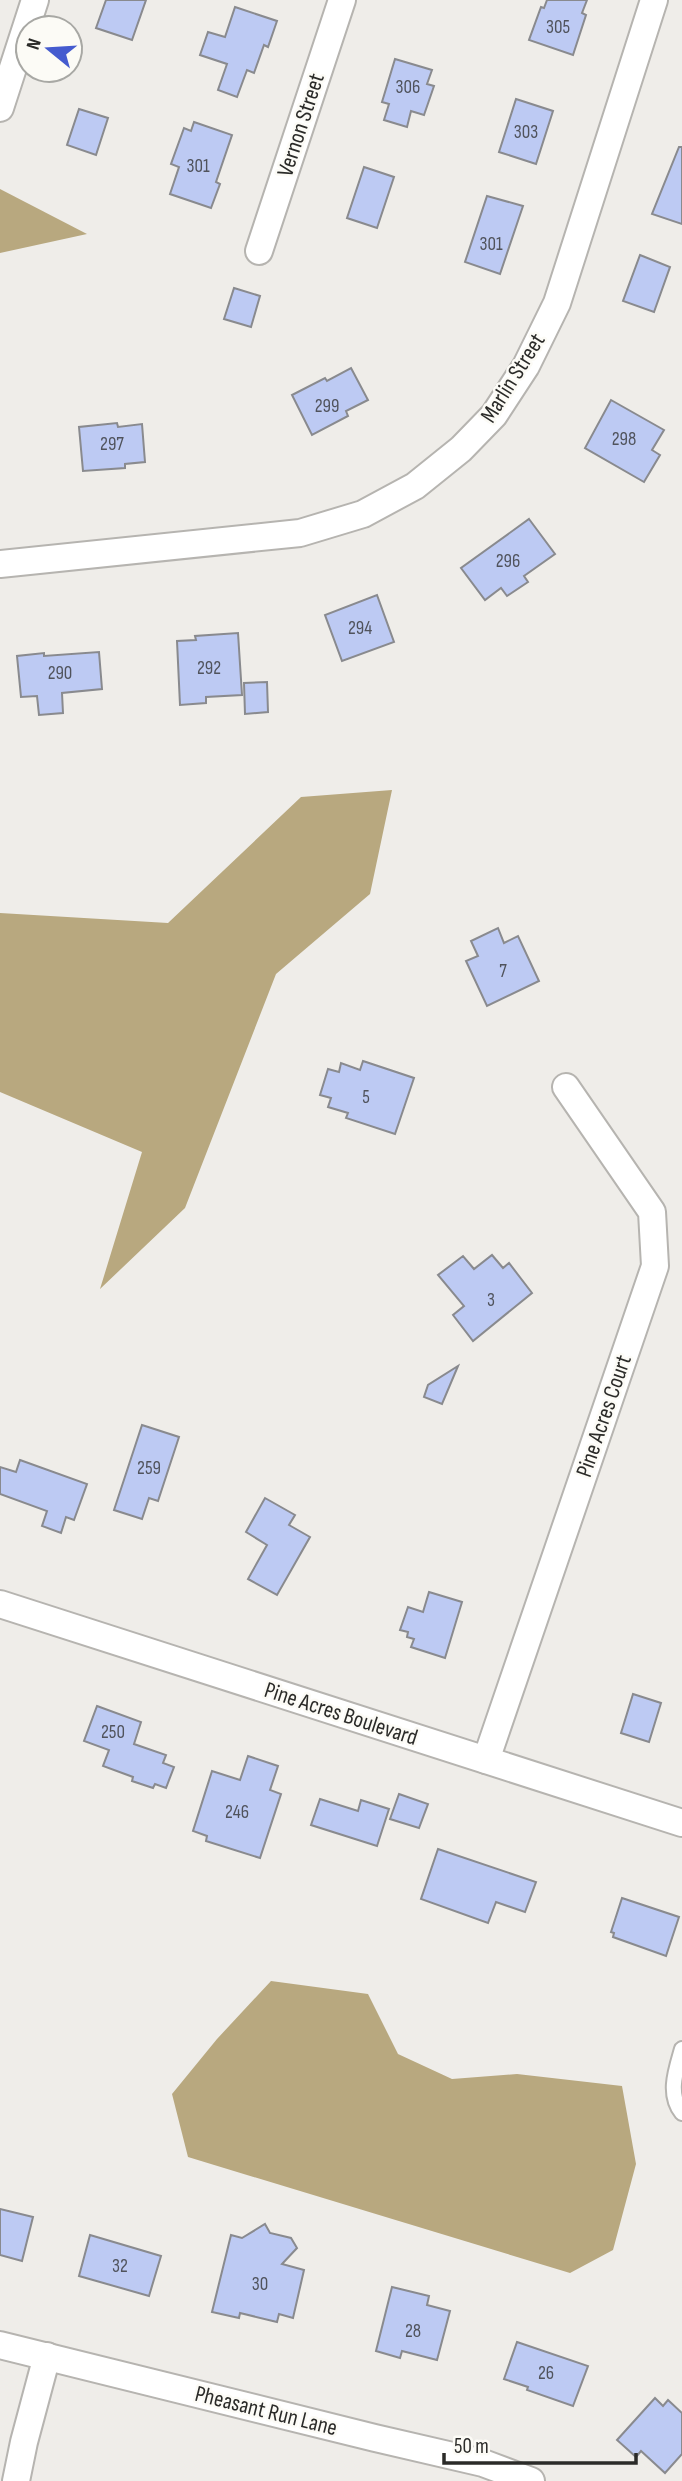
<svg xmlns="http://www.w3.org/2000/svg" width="682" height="2481" font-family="'Sofia Sans Condensed',sans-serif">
	<rect width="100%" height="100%" fill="#efede9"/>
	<!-- forest -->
	<g fill="#b8a87f">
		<path d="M0 189 87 234 0 253Z"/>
		<path d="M392 790 370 894 276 974 185 1208 100 1289 142 1152 0 1092V913L168 923 301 797Z"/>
		<path d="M271 1981 368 1994 398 2054 452 2079 517 2074 622 2086 636 2164 613 2250 570 2273 188 2157 172 2094 217 2039Z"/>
	</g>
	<!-- building -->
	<g fill="#bdcaf3" stroke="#898a8e" stroke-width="2">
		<path d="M106 0H146L132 40 96 28Z"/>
		<path d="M547 0H587L582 13 586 15 573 55 529 40 541 7 544 8Z"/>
		<path d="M235 7 277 21 268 47 264 45 254 73 247 70 237 97 218 90 227 64 200 55 208 32 225 37Z"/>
		<path d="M395 59 432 70 427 84 434 86 424 115 411 111 407 127 384 120 389 104 382 102Z"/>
		<path d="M516 99 553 111 536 164 499 152Z"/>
		<path d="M79 109 108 118 96 155 67 145Z"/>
		<path d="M194 122 232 135 216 182 220 184 211 208 170 194 179 167 171 164 184 128 191 131Z"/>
		<path d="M679 147H682V224L652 214Z"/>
		<path d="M364 167 394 177 377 228 347 218Z"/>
		<path d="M487 196 523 206 500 274 465 262Z"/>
		<path d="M640 255 670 267 654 312 623 301Z"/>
		<path d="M234 288 260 296 251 327 224 319Z"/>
		<path d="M351 368 368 400 346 411 348 416 312 435 292 395 325 378 327 381Z"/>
		<path d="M611 400 664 430 652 450 660 455 644 482 585 448Z"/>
		<path d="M117 423 118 427 142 424 145 462 125 464V468L83 471 79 427Z"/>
		<path d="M529 519 555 554 524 576 528 582 507 596 501 588 485 600 461 568Z"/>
		<path d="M377 595 394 642 342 661 325 615Z"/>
		<path d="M238 633 242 695 206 697V703L180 705 177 641 196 640 195 636Z"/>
		<path d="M99 652 102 689 62 693 63 713 39 715 37 696 21 697 17 656 44 653V656Z"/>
		<path d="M267 682 268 712 245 714 244 683Z"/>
		<path d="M498 928 504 943 518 936 539 981 487 1006 466 961 478 956 471 941Z"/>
		<path d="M363 1061 414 1078 395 1134 346 1118 348 1113 328 1107 331 1098 320 1095 328 1069 339 1072 341 1063 360 1070Z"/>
		<path d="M492 1255 503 1268 509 1263 532 1293 473 1341 453 1315 464 1306 438 1275 463 1256 474 1269Z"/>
		<path d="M458 1366 442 1404 424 1397 428 1385Z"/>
		<path d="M142 1425 179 1437 158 1501 149 1498 142 1519 114 1510Z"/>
		<path d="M20 1460 87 1484 74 1520 66 1517 61 1533 42 1526 47 1511 0 1494V1467L16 1472Z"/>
		<path d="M265 1498 295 1515 289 1525 310 1537 277 1595 248 1579 267 1545 246 1532Z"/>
		<path d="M429 1592 462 1602 445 1658 411 1647 414 1639 407 1637 408 1632 400 1630 408 1607 423 1612Z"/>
		<path d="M633 1694 661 1703 649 1742 621 1733Z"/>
		<path d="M97 1706 141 1722 134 1744 166 1755 163 1763 174 1767 166 1788 155 1784 153 1788 132 1781 133 1777 103 1766 109 1750 84 1741Z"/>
		<path d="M248 1756 278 1766 270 1790 281 1794 260 1858 206 1841 207 1836 193 1831 212 1771 240 1780Z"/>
		<path d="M399 1794 428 1804 419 1828 390 1819Z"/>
		<path d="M320 1799 358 1811 361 1800 389 1809 377 1846 311 1825Z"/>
		<path d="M438 1849 536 1882 525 1912 496 1902 488 1923 421 1899Z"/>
		<path d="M622 1898 679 1917 666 1956 613 1937 614 1933 611 1932Z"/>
		<path d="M0 2209 33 2217 22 2261 0 2255Z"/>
		<path d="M265 2224 270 2233 291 2238 297 2248 282 2264 304 2270 293 2318 279 2314 277 2322 240 2313 239 2318 212 2312 231 2235 242 2238Z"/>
		<path d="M90 2235 161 2256 149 2296 79 2276Z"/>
		<path d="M392 2287 429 2296 427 2305 450 2311 437 2360 402 2351 400 2358 376 2351Z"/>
		<path d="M517 2342 588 2366 573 2406 527 2390 528 2387 504 2379Z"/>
		<path d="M655 2398 663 2406 668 2400 682 2413V2454L665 2473 641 2451 636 2457 617 2440Z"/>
	</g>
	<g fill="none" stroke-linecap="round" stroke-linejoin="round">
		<!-- lane casing -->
		<g stroke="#b6b4b0" stroke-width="18">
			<path id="lane" d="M682 2049C676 2070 667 2094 682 2113"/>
		</g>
		<!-- street casing -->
		<g stroke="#b6b4b0" stroke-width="30">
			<g id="street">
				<path d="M0 108 35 0"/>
				<path d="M259 251 342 0"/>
				<path d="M0 564 300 533 363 514 415 486 461 449 494 415 526 366 557 303 654 0"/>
				<path d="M0 1604 682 1823"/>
				<path d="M486 1760 655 1266 652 1212 566 1087"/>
				<path d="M0 2345 375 2438 483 2463 531 2481"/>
				<path d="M16 2481 24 2442 47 2356"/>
			</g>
		</g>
		<!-- lane -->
		<use href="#lane" stroke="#fff" stroke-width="14"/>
		<!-- street -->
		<use href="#street" stroke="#fff" stroke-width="26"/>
	</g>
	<g text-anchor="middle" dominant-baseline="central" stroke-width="5" stroke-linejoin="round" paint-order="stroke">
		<!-- number labels -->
		<g font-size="19" fill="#50535c">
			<text x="558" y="27">305</text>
			<text x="408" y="87">306</text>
			<text x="526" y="132">303</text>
			<text x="198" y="166">301</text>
			<text x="491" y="244">301</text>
			<text x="327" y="406">299</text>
			<text x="624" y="439">298</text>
			<text x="112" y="444">297</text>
			<text x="508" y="561">296</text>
			<text x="360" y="628">294</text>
			<text x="209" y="668">292</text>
			<text x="60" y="673">290</text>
			<text x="503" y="971">7</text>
			<text x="366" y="1097">5</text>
			<text x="491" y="1300">3</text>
			<text x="149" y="1468">259</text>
			<text x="113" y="1732">250</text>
			<text x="237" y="1812">246</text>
			<text x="120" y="2266">32</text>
			<text x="260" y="2284">30</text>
			<text x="413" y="2331">28</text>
			<text x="546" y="2373">26</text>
		</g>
		<!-- street labels -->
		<g font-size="23" fill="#2b2b29" stroke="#fcfbf6">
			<text transform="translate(301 125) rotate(-72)">Vernon Street</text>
			<text transform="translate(513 378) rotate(-58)">Marlin Street</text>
			<text transform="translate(604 1416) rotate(-71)">Pine Acres Court</text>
			<text transform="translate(341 1714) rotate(18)">Pine Acres Boulevard</text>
			<text transform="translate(266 2411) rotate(14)">Pheasant Run Lane</text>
		</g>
	</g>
	<!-- north arrow -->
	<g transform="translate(49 49) rotate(288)"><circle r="33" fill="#fcfbf6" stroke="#a8a8a4" stroke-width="2"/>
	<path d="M0-5L12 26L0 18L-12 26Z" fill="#455bcf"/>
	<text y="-10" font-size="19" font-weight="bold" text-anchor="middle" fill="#2b2b29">N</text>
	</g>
	<!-- scale -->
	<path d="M444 2453v10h192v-10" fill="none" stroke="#2b2b29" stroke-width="3.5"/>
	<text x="454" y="2453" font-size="21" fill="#2b2b29" stroke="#fcfbf6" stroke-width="5" paint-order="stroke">50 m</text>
</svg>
